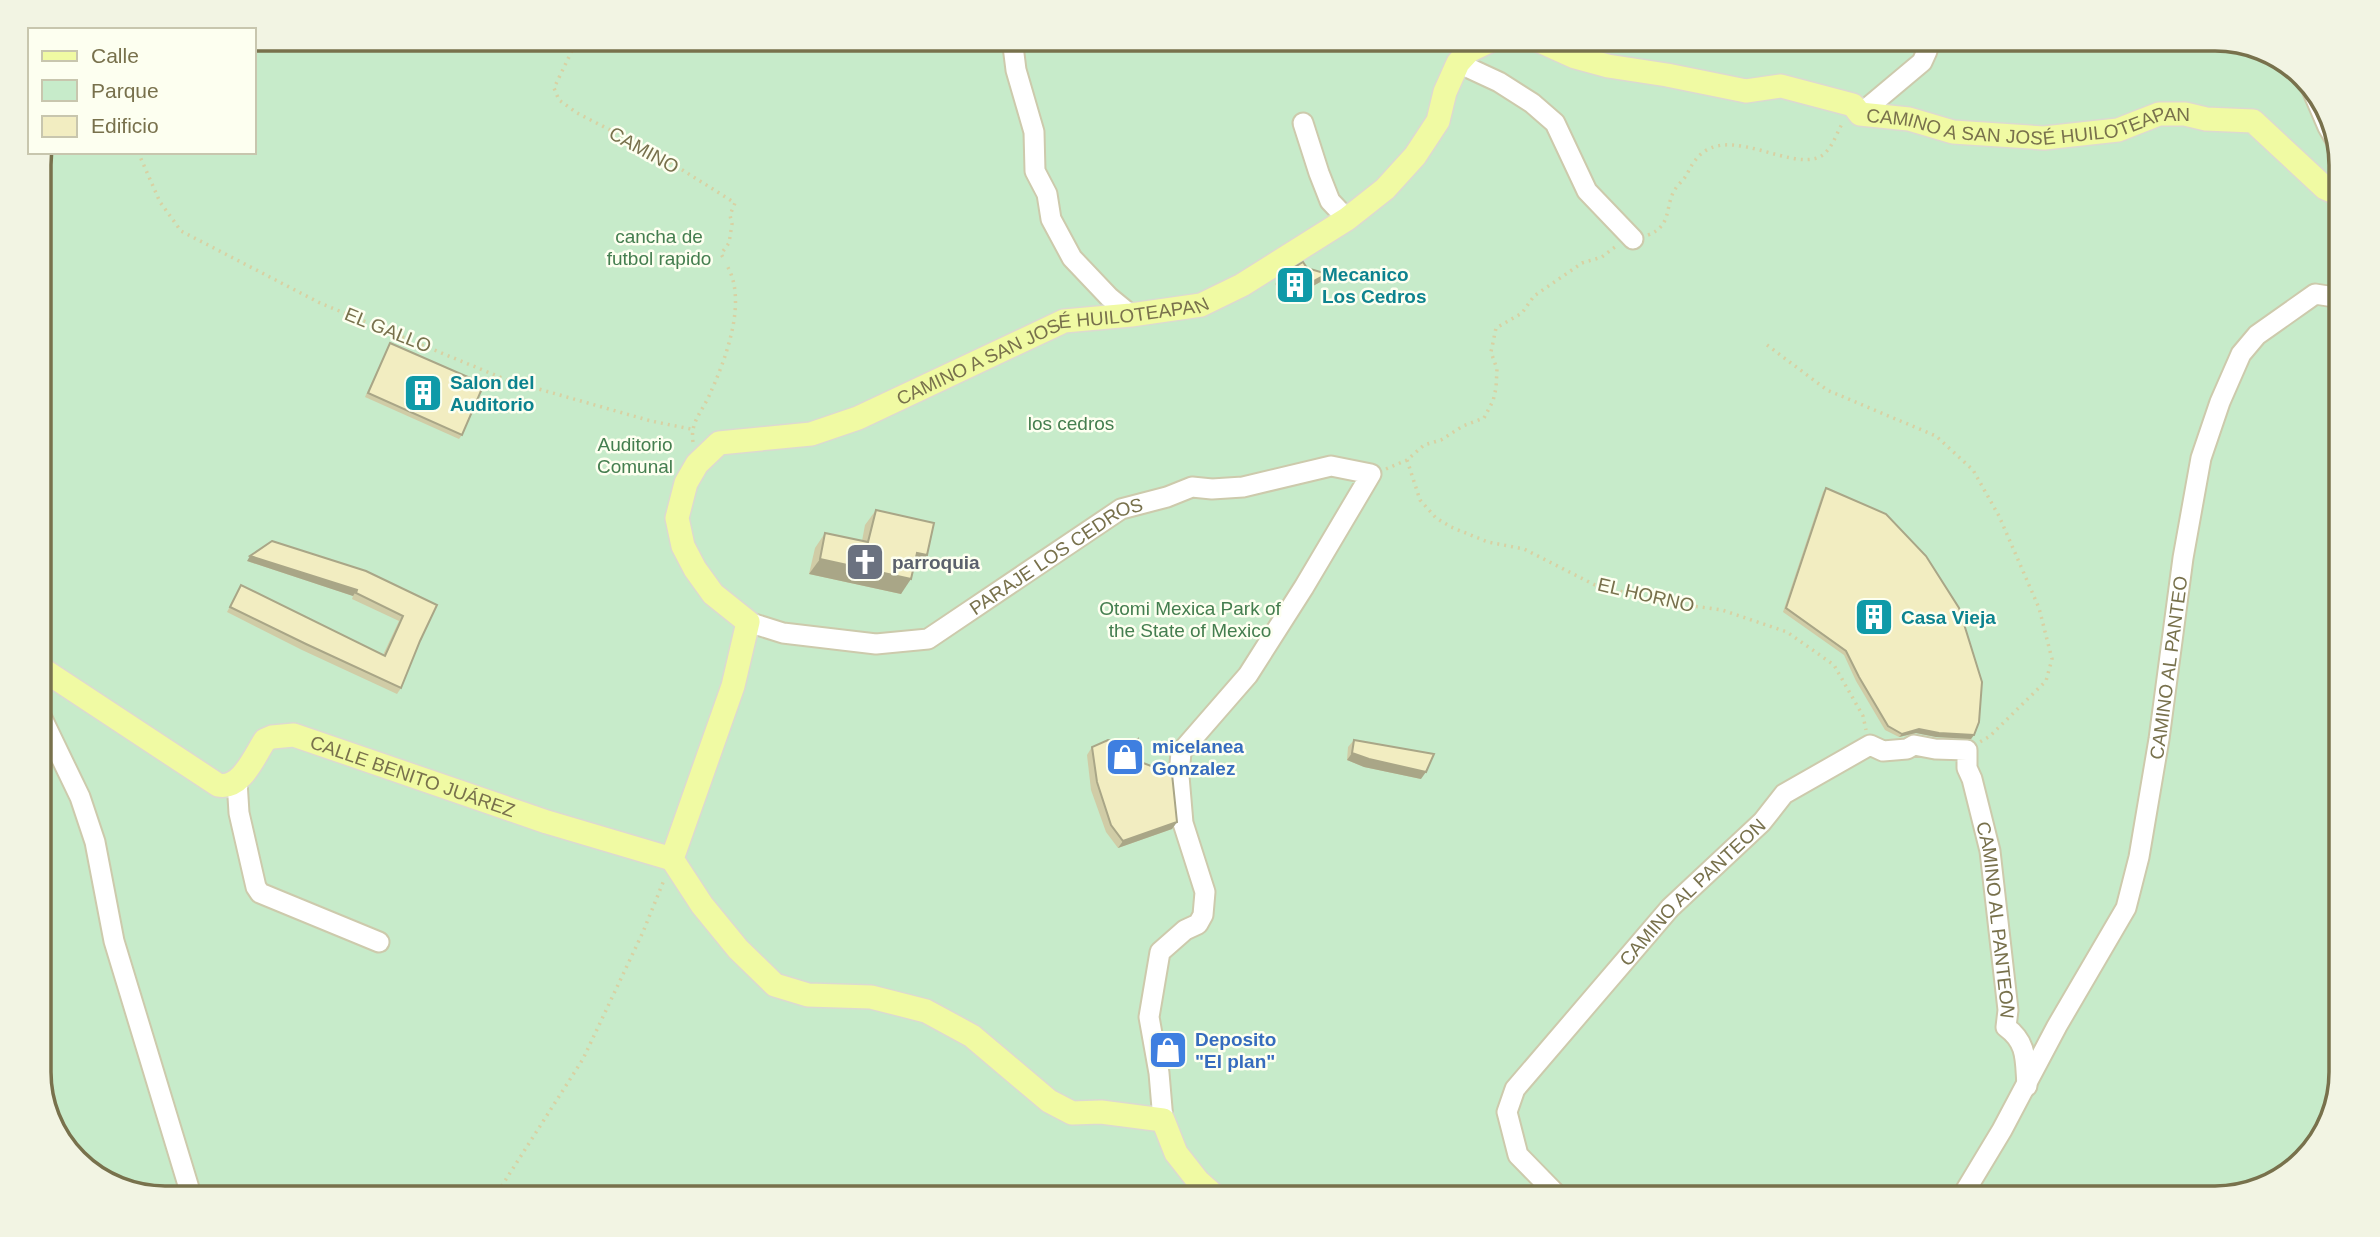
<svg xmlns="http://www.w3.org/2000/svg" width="2380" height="1237" font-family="Arial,sans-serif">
	<rect width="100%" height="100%" fill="#fbfdea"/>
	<!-- green -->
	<path fill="#c7ebca" d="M254 38H2216L2272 52 2321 95 2341 156V1073L2328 1129 2285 1178 2216 1198H164L108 1185 59 1142 39 1081V156L41 152H254Z"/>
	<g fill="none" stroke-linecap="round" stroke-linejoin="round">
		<!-- minor casing -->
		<g stroke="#cdcaac" stroke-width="23">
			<g id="minor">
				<path d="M1012 38 1016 70 1034 132 1035 171 1047 194 1051 219 1072 258 1109 297 1131 315"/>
				<path d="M1458 63 1499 82 1532 103 1555 123 1587 191 1633 239"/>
				<path d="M2310 85 2328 127 2335 139"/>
				<path d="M1860 114 1922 62 1927 51 1926 38"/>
				<path d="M1303 123 1319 173 1330 201 1347 219"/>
				<path id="s1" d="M748 622 783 633 876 644 928 639 1121 509 1167 497 1192 487 1212 489 1243 487 1331 466 1371 474 1304 587 1248 675 1181 752 1179 776 1183 823 1205 892 1203 915 1198 924 1185 930 1160 952 1149 1017 1159 1073 1163 1120"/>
				<path d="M39 712 80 797 95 842 114 941 192 1198"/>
				<path d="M237 781 239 813 256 887 260 893 379 942"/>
				<path id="s2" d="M1560 1198 1518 1155 1507 1112 1515 1089 1670 908 1762 822 1784 794 1870 745 1883 751 1907 749 1914 745 1935 749 1967 750V768L1972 779 1990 851 2008 1010 2006 1027C2028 1043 2025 1061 2027 1086"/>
				<path id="s3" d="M1961 1198 2002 1130 2057 1026 2126 908 2139 857 2159 739 2183 558 2201 458 2220 402 2241 354 2257 335 2315 294 2341 298"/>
			</g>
		</g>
		<!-- major casing -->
		<g stroke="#dcdad0" stroke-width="26">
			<g id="major">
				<path id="s4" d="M1533 38 1575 57 1608 66 1667 75 1746 91 1781 86 1853 105 1860 114 1909 119 1953 132 2044 138 2118 130 2159 114H2185L2206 119 2253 121 2325 188 2341 195"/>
				<path id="s5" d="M39 667 218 785C241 790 254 757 265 740L272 737 294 735 547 822 672 859"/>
				<path id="s6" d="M1217 1198 1198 1181 1176 1153 1163 1120 1101 1112 1072 1113 1049 1101 972 1036 926 1011 871 997 808 995 775 985 738 949 702 905 672 859 733 686 748 622 713 594 695 569 683 546 677 518 686 483 697 464 719 443 811 434 858 418 1064 321 1131 315 1201 305 1242 285 1347 219 1385 189 1415 156 1438 121 1445 92 1458 63 1469 51 1496 38"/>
			</g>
		</g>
		<!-- path -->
		<g stroke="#d8d1a3" stroke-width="3.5" stroke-dasharray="2 5" stroke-linecap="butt">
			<path d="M578 38 554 88 559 100 577 113 657 154 735 203 730 215 732 224 729 243 721 254 724 259"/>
			<path d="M138 152 160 202 181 231 320 303 507 380 651 421 691 429"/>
			<path d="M1648 235C1672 226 1665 207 1674 191 1677 185 1684 180 1687 174 1694 160 1701 150 1717 146 1751 138 1806 175 1826 152 1833 145 1837 133 1842 124"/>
			<path d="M1767 345 1827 390 1936 436 1973 470 1999 516 2039 608 2052 659 2046 681 1990 736 1980 742"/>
			<path d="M693 442C690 423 701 413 709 396 725 361 749 300 726 264"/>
			<path d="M1407 460 1420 500 1436 518 1451 527 1488 542 1524 549 1595 585 1664 602 1722 610 1787 632 1834 665 1863 716 1866 730"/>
			<path d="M1386 469 1407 460 1424 445 1441 440 1463 426 1484 418 1493 401 1496 388 1497 369 1491 352 1496 328 1522 313 1534 296 1582 263 1602 257 1615 247"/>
			<path d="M494 1198 583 1059 643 932 664 880"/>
		</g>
		<!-- minor -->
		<use href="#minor" stroke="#fff" stroke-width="19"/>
		<!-- major -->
		<use href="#major" stroke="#f0faa3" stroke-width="23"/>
	</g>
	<!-- wall -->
	<g fill="#d0cca6">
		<path d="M1307 268 1327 274 1322 281 1286 301 1275 284 1280 276Z"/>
		<path d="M390 343 462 435 459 439 365 397Z"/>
		<path d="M1826 488 1974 735 1971 739 1936 737 1916 733 1899 737 1885 730 1856 681 1844 655 1783 612 1823 492Z"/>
		<path d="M876 510 917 570 913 569 901 594 809 574 815 548 825 533 862 541 865 525Z"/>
		<path d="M247 561 437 605 420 641 401 688 397 694 302 650 227 612 241 585 383 655 399 621 352 599 353 596Z"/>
		<path d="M1354 740 1421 779 1364 767 1347 760 1348 747Z"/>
		<path d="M1092 747 1138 761 1177 822 1172 829 1118 848 1106 832 1091 790 1087 755Z"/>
	</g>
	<!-- shaded-wall -->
	<g fill="#a9a687">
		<path d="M1327 274 1322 281 1286 301 1292 293Z"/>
		<path d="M917 553 927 555 917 570 907 568Z"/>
		<path d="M250 556 357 590 353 596 247 561Z"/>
		<path d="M820 559 911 579 901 594 809 574Z"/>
		<path d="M1919 729 1974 735 1971 739 1936 737 1916 733 1899 737 1902 734Z"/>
		<path d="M1352 753 1426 772 1421 779 1364 767 1347 760Z"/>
		<path d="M1177 822 1172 829 1118 848 1123 841Z"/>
	</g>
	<!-- building -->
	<g fill="#f2edc1" stroke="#a9a687" stroke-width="2">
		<path d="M1303 262 1307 268 1327 274 1292 293 1280 276Z"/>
		<path d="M390 343 484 384 462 435 368 393Z"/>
		<path d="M1826 488 1886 514 1926 556 1959 608 1982 682 1979 722 1974 735 1939 733 1919 729 1902 734 1888 726 1859 677 1846 651 1786 608Z"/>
		<path d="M876 510 934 523 927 555 917 553 911 579 820 559 825 533 868 542Z"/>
		<path d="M272 541 366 571 437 605 420 641 401 688 306 644 230 607 241 585 385 656 403 616 356 593 357 590 250 556Z"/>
		<path d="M1138 739V761L1172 774 1177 822 1123 841 1111 825 1097 782 1092 747 1108 740 1130 744Z"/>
		<path d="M1354 740 1434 754 1426 772 1369 759 1352 753Z"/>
	</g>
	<!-- icons -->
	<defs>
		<g id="building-square" transform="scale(2.0125)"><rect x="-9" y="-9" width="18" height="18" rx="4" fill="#0f9aa8" stroke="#fdfff0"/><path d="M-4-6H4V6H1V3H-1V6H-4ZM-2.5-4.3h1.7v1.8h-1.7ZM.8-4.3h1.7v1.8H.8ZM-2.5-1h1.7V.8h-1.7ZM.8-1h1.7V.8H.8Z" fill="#fff"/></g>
		<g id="church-square" transform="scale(2.0125)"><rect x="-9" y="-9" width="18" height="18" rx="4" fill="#6b7280" stroke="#fdfff0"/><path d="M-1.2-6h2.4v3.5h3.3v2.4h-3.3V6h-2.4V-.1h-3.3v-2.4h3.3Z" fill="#fff"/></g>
		<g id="shop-square" transform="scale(2.0125)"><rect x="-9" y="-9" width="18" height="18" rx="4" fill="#3f7fe0" stroke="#fdfff0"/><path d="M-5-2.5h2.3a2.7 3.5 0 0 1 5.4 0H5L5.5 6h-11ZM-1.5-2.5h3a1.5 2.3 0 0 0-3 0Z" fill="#fff"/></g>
	</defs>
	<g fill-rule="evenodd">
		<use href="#building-square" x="1295" y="285"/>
		<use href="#building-square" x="423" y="393"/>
		<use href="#church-square" x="865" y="562"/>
		<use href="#building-square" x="1874" y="617"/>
		<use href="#shop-square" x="1125" y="757"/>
		<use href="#shop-square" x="1168" y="1050"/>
	</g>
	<g text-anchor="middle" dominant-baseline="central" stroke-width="5" stroke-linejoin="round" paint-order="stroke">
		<!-- street labels -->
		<g font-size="19" fill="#78714c" stroke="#fdfff0">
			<text stroke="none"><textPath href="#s4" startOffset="513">CAMINO A SAN JOSÉ HUILOTEAPAN</textPath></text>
			<text transform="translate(644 150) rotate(29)">CAMINO</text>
			<text transform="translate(388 330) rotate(22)">EL GALLO</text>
			<text stroke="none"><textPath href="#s6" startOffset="1503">CAMINO A SAN JOSÉ HUILOTEAPAN</textPath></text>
			<text stroke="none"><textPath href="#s1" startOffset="336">PARAJE LOS CEDROS</textPath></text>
			<text transform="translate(1646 595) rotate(13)">EL HORNO</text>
			<text stroke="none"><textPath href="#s3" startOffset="578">CAMINO AL PANTEO</textPath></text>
			<text stroke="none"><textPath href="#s5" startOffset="439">CALLE BENITO JUÁREZ</textPath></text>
			<text stroke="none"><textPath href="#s2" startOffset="394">CAMINO AL PANTEON</textPath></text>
			<text stroke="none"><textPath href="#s2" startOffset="901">CAMINO AL PANTEON</textPath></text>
		</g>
		<!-- park labels -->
		<g font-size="19" fill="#447e4f" stroke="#fdfff0">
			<text x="659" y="236">cancha de<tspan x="659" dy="22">futbol rapido</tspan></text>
			<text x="1071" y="423">los cedros</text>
			<text x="635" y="444">Auditorio<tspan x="635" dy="22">Comunal</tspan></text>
			<text x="1190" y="608">Otomi Mexica Park of<tspan x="1190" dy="22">the State of Mexico</tspan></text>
		</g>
		<!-- culture labels -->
		<g font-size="19" font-weight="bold" fill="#0d838f" stroke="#fdfff0" text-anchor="start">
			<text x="1322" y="274">Mecanico<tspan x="1322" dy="22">Los Cedros</tspan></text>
			<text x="450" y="382">Salon del<tspan x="450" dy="22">Auditorio</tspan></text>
			<text x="1901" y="617">Casa Vieja</text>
		</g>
		<!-- worship labels -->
		<g font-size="19" font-weight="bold" fill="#5b616d" stroke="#fdfff0" text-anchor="start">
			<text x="892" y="562">parroquia</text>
		</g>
		<!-- shop labels -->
		<g font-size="19" font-weight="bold" fill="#366cbe" stroke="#fdfff0" text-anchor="start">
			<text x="1152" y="746">micelanea<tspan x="1152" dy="22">Gonzalez</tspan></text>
			<text x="1195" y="1039">Deposito<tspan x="1195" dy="22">"El plan"</tspan></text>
		</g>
	</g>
	<!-- crop -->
	<path d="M0 0H2380V1237H0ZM165 51H2215A114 114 0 0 1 2329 165V1072A114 114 0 0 1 2215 1186H165A114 114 0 0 1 51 1072V165A114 114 0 0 1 165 51Z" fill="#f2f4e3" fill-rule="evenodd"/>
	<path fill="none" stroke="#78714c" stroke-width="3.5" d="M165 51H2215A114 114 0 0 1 2329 165V1072A114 114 0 0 1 2215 1186H165A114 114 0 0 1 51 1072V165A114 114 0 0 1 165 51Z"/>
	<!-- legend -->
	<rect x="28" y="28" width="228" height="126" fill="#fdfff0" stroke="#c8c6ae" stroke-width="2"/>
	<rect x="42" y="51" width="35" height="10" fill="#f0faa3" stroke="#c8c6ae" stroke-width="2"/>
	<text x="91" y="63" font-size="21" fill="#78714c">Calle</text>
	<rect x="42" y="80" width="35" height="21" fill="#c7ebca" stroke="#c8c6ae" stroke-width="2"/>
	<text x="91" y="98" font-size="21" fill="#78714c">Parque</text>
	<rect x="42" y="116" width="35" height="21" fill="#f2edc1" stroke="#c8c6ae" stroke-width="2"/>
	<text x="91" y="133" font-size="21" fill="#78714c">Edificio</text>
</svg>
